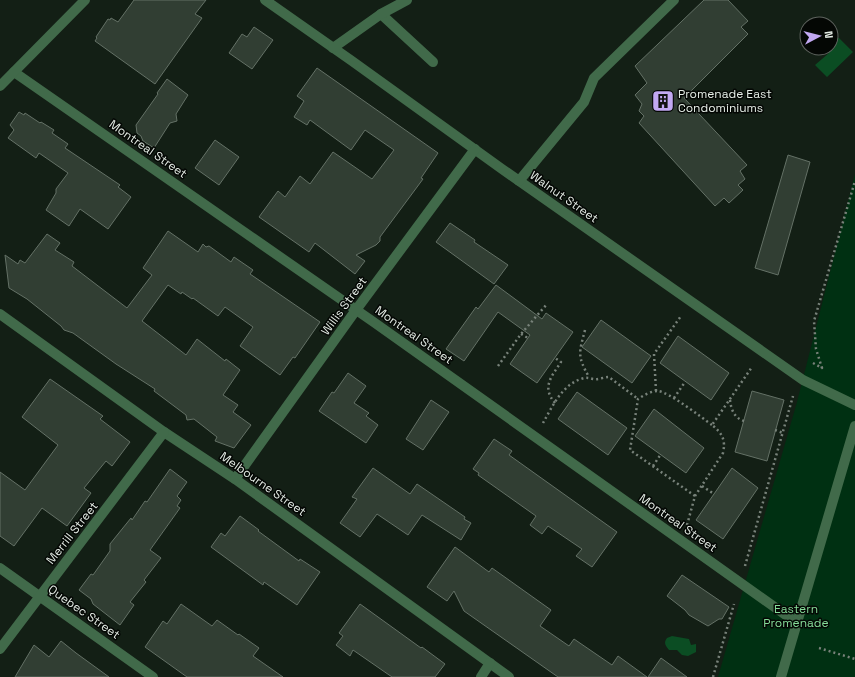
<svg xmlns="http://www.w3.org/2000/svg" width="855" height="677" font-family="'Space Grotesk',sans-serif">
	<rect width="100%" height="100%" fill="#131f15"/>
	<!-- green -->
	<path fill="#003012" d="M855 174V677H718L797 402Z"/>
	<!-- water -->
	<g fill="#0b4d23">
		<path d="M832 38H839L853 52 827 77 815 65 829 53 826 48H831Z"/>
		<path d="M672 636 689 639 691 645 696 644V652L688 656 682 655 677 650H669C666 646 663 643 667 638Z"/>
	</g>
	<!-- building -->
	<g fill="#313e33" stroke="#647166">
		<path d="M134 0H206L195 14 202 18 155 84 95 41 97 38 96 37 108 19 110 20 111 18 118 22Z"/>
		<path d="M704 0H728L748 21 741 27 748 34 684 98 747 165 740 171 745 179 738 185 743 190 729 203 724 198 715 206 639 123 644 116 639 111 642 104 635 95 647 83 635 66Z"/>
		<path d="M254 27 273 40 252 69 229 53 242 34 247 37Z"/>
		<path d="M317 68 438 153 421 178 423 179 380 237V241L376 245 356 255 365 261 355 274 315 243 309 252 259 217 278 191 285 197 300 176 310 184 333 152 372 179 394 150 365 130 351 150 310 120 307 125 294 117 304 101 297 96Z"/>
		<path d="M167 79 188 95 176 114 177 121 170 123 154 148 143 141 141 136 137 133 136 125 158 94 157 93Z"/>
		<path d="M19 112 24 115 25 113 40 123 41 122 54 130 52 133 68 144 65 148 120 185 118 187 131 197 108 229 80 209 69 226 46 210 56 193V189L68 173 39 153 36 158 8 138 14 130 10 125Z"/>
		<path d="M215 140 239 157 219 185 195 168Z"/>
		<path d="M788 155 810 162 778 275 755 268Z"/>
		<path d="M450 223 475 240 474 242 508 265 494 284 436 242Z"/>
		<path d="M168 231 198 252 203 244 206 247 209 246 231 262 234 257 253 270 250 274 320 322 295 358 293 357 280 375 240 346 253 327 225 307 218 316 193 298 192 299 182 292 181 294 168 285 142 321 186 355 197 339 225 361 226 359 240 370 223 395 238 405 233 412 251 425 234 448 215 441 217 437 194 419 187 420 186 415 154 391 155 389 116 364 73 333 64 330 61 326 27 299 9 288 5 255 18 264 20 260 25 263 47 234 60 243 55 250 74 262 72 266 127 308 152 275 143 268Z"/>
		<path d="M496 285 542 319 546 313 573 332 537 383 510 364 530 335 498 312 464 361 446 349 476 307 478 309Z"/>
		<path d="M601 320 651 356 632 383 582 347Z"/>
		<path d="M678 336 729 373 711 400 660 363Z"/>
		<path d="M348 373 366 386 354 403 369 413 366 416 378 425 366 443 319 411 332 392 334 393Z"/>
		<path d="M50 379 103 416 100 419 130 442 112 466 106 461 84 488 91 493 67 526 42 508 14 546 0 536V472L25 490 58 445 22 417Z"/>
		<path d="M752 391 784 400 767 461 735 452Z"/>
		<path d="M577 392 627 428 608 455 558 419Z"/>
		<path d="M431 400 449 412 423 450 406 439Z"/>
		<path d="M654 409 704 448 686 473 635 436Z"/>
		<path d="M494 439 512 451 509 455 617 532 592 567 576 556 582 549 548 526 542 534 530 525 536 516 478 475 479 473 473 469Z"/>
		<path d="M373 468 410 494 417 484 465 517 464 519 471 523 461 540 422 515 408 535 377 514 360 537 340 523 357 499 352 497Z"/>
		<path d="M732 468 758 488 723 539 696 520Z"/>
		<path d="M170 469 187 482 177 496 181 500 177 506 180 508 150 550 161 558 144 580 146 582 130 602 134 605 120 625 93 604 91 599 79 590 91 574 93 575 110 551V544L114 539 131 518 132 520 145 501 147 502Z"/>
		<path d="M240 516 259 530 258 531 299 561 300 559 320 572 297 605 264 582 263 585 211 547 221 533 225 536Z"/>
		<path d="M455 547 489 572 492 568 551 610 540 626 569 646 574 639 612 665 618 656 647 677H558L464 611 454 591 447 601 427 587Z"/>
		<path d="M682 575 729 607 722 619H719L708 626 689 615 685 610 667 596Z"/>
		<path d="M181 604 212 626 217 620 238 635 239 634 259 648 253 656 283 677H187L145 647 163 621 167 624Z"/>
		<path d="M360 604 421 648 422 647 445 664 435 677H392L353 650 350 656 336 645 343 636 339 633Z"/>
		<path d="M61 641 76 653 109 677H15L34 645 49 657Z"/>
		<path d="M661 658 687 677H648Z"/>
	</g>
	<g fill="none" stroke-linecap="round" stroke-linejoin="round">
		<!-- path -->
		<g stroke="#78827a" stroke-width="2.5" stroke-dasharray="2 3" stroke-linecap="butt">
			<path d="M585 330C579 353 577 356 589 377"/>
			<path d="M521 334 528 338"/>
			<path d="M813 363 822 368 816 349 814 321 855 181"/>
			<path d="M498 366 521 334 547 304"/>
			<path d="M656 391 654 354 681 316"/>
			<path d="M674 398 685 382"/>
			<path d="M730 400C731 409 734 418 744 421"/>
			<path d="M555 403C541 387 552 376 561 362L555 358"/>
			<path d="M543 423C552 407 562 385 581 379 586 377 589 378 593 379 598 380 604 377 609 377L638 399"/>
			<path d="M775 430 783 433"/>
			<path d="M653 466 661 454"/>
			<path d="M702 486 714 494"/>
			<path d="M695 496 630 450 638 399C644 395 651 391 658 391 669 392 701 417 712 425"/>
			<path d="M687 525 695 496 723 453C726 440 722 433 712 425L752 367"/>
			<path d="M745 566 793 396"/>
			<path d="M819 648 855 659"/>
			<path d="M713 677 734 604"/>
		</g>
		<!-- minor -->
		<g stroke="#416a4a" stroke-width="10">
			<path d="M265 0 352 61 502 169 803 380 855 405"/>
			<path d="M381 14 433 62"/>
			<path d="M333 48 381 14 407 0"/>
			<path d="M14 72 375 323 797 623"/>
			<path d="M0 86 85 0"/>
			<path d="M519 181 584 102 594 78 674 0"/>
			<path d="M0 314 164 432 235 479 509 677"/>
			<path d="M235 479 356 310 475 149"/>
			<path d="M0 568 153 677"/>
			<path d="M0 649 164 432"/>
			<path d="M481 677 490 663"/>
			<path d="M781 677 855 426"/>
		</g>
	</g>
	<!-- icons -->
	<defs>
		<g id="building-square" transform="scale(1.15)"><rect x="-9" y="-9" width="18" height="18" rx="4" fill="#c2a8f2" stroke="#040704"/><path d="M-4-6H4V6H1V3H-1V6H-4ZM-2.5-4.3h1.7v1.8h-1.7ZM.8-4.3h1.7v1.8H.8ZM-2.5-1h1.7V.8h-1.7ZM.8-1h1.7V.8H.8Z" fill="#111"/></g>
	</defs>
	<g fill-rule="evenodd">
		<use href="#building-square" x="663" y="101"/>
	</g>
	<g text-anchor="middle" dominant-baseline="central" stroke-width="3" stroke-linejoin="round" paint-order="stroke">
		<!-- poi labels -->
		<g font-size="12" fill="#e5ede6" stroke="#040704" text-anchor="start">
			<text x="678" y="94">Promenade East<tspan x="678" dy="14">Condominiums</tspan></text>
		</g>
		<!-- street labels -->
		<g font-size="12" fill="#e5ede6" stroke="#040704">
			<text transform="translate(148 149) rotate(35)">Montreal Street</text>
			<text transform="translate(564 197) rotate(35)">Walnut Street</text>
			<text transform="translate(344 306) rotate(-54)">Willis Street</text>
			<text transform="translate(414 335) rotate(35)">Montreal Street</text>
			<text transform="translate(263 484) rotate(35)">Melbourne Street</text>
			<text transform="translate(678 523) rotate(35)">Montreal Street</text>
			<text transform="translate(72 533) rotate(-52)">Merrill Street</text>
			<text transform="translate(84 612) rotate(35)">Quebec Street</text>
		</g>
		<!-- park labels -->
		<g font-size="12" fill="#86dc99" stroke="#040704">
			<text x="796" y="609">Eastern<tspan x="796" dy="14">Promenade</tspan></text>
		</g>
	</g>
	<!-- north arrow -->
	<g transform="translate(819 36) rotate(83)"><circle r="19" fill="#040704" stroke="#5e635e"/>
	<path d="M0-3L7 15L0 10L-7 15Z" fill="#c2a8f2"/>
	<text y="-6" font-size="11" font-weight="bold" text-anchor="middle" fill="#e5ede6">N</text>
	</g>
</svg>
